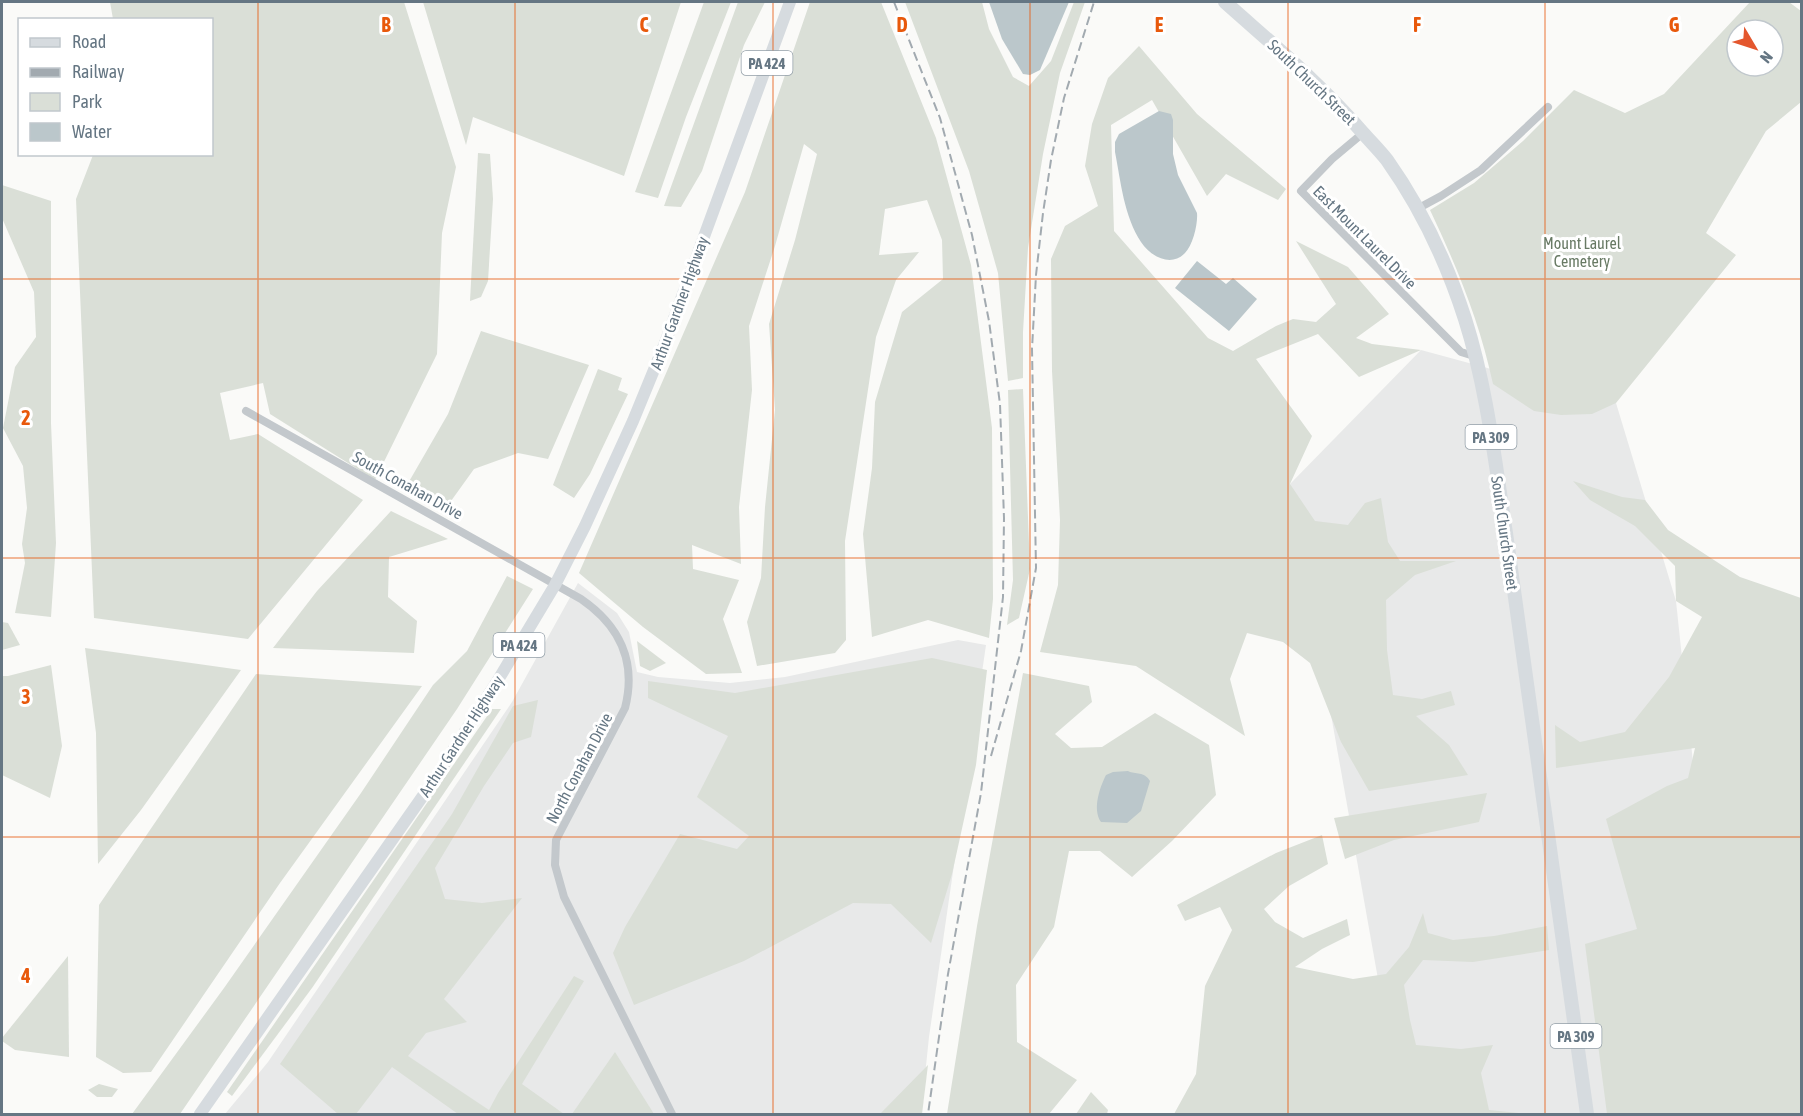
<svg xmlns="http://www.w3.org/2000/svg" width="1803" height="1116" font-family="'Asap Condensed',sans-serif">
	<rect width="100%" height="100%" fill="#fafaf8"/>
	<!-- built -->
	<g fill="#e8e9e9">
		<path d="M1421 350 1616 403 1676 601 1730 1114H1402L1290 484Z"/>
		<path d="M578 583 617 613 629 632 637 672 658 677 730 683 785 677 958 640 986 645 929 1037 921 1114H225L268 1062 512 702Z"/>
	</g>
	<!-- green -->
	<g fill="#dadfd7" fill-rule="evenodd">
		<path d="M110 2H404L456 167 442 233 437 354 375 480 270 414 263 383 220 393 230 440 258 434 363 500 248 639 94 618 76 199 93 155 212 154V20L113 19Z"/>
		<path d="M423 2H681L624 176 473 117 466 145Z"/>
		<path d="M704 2H731L686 117 658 198 635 192Z"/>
		<path d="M738 2H765L744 45 702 171 681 207 664 206Z"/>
		<path d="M810 2H881L936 138 971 265 992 428 993 599 989 638 928 620 872 637 863 534 872 468 875 402 902 312 943 279 942 240 927 200 885 209 879 255 919 252 896 280 876 337 845 541 846 640 835 653 757 666 747 622 761 578 765 507 775 410 769 324 795 240 817 154 804 144 775 246 749 326 752 390 739 507 741 564 692 545 693 569 739 580 723 619 742 673 706 674 643 627 579 573 745 192Z"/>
		<path d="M905 2H982L989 29 1013 77 1029 86 1051 61 1074 2H1085L1060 73 1043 154 1028 248 1023 332V378L1008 381 998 273 969 171Z"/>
		<path d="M1750 2H1789L1801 11V102L1766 131 1706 233 1736 255 1616 403 1592 414 1561 415 1534 411 1493 384C1480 323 1457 267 1430 210L1474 183 1523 141 1574 90 1625 113 1664 94ZM1737 30H1773V66H1737Z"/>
		<path d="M1139 46 1197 114 1286 189 1278 200 1226 174 1207 196 1152 100 1111 125 1114 231 1208 338 1233 351 1276 326 1293 319 1316 322 1336 304 1296 241 1348 267 1389 314 1356 338 1372 344 1421 350 1359 377 1318 334 1256 359 1312 436 1290 484 1315 521 1348 525 1365 503 1381 498 1388 542 1400 561H1456L1415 575 1386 600 1387 650 1393 695 1422 699 1451 691 1455 705 1416 716 1449 745 1468 775 1369 791 1341 742 1310 663 1283 642 1247 633 1230 679 1245 736 1136 666 1040 652 1058 585 1060 520 1052 371 1051 259 1065 226 1098 206 1085 166 1092 124 1108 78Z"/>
		<path d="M478 153 490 154 493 199 488 281 481 297 470 301Z"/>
		<path d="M2 185 51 201V423L56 543 51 617 15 613 25 563 22 544 27 508 23 466 3 428 15 367 36 337 34 292 2 218Z"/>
		<path d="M481 331 589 365 548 459 518 453 474 469 446 508 407 485 448 414Z"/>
		<path d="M598 369 622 378 618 390 628 394 590 474 574 498 553 485Z"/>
		<path d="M1023 389 1030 569 1019 618 1007 625 1013 580 1008 390Z"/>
		<path d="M1573 481 1622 497 1645 500 1668 530 1740 577 1801 598V1114H1607L1585 944 1637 929 1606 819 1667 786 1688 778 1695 748 1556 768 1555 725 1580 742 1625 732 1669 677 1702 617 1676 601 1675 566 1635 526 1590 500Z"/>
		<path d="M391 511 448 539 389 557 388 597 417 621 414 653 273 648 317 591Z"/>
		<path d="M507 576 533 589 457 709 180 1114H132L224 988 361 793 433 685 467 651Z"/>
		<path d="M2 622 8 623 20 645 2 650Z"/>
		<path d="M637 641 666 663 650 671 640 666Z"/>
		<path d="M85 648 241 670 141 810 98 864 96 733Z"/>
		<path d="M932 658 987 670 976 765 952 874 931 943 891 904 853 903 744 961 634 1005 613 953 625 927 680 834 737 849 749 836 697 797 728 736 648 698V681L735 693Z"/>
		<path d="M51 665 62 746 50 798 2 775V676H8Z"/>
		<path d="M1023 673 1089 686 1092 702 1055 734 1071 748 1102 747 1155 713 1209 745 1216 795 1172 841 1132 877 1100 851H1069L1054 927 1016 985 1017 1042 1077 1080 1049 1114H947L977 926Z"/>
		<path d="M256 674 422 686 280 883 151 1072 123 1073 96 1057 99 905Z"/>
		<path d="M538 700 531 737 513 743 484 786 435 868 445 899 482 903 522 898 444 999 467 1022 426 1033 408 1056 489 1110 498 1093 574 976 584 981 522 1084 564 1114H458L392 1067 356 1114H338L280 1064 452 814 513 706Z"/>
		<path d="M492 709H501L312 988 232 1096 227 1092Z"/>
		<path d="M1487 793 1479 822 1394 840 1345 859 1334 818Z"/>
		<path d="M1322 835 1328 864 1289 886 1264 909 1275 922 1303 938 1347 919 1350 935 1322 949 1295 967 1353 979 1386 974 1409 947 1423 913 1428 933 1453 940 1494 936 1547 926 1549 950 1473 962 1423 960 1404 985 1410 1020 1416 1045 1461 1049 1493 1045 1481 1073 1489 1110 1529 1114H1174L1196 1074 1205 986 1232 930 1220 907 1185 921 1177 905 1276 853Z"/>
		<path d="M68 956 69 1057 15 1050 2 1041V1038Z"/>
		<path d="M615 1052 654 1114H572Z"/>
		<path d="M928 1065 922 1114H880Z"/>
		<path d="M99 1084 118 1089 112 1097H97L88 1090Z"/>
		<path d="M1091 1092 1108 1110 1107 1114H1076Z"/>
	</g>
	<!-- water -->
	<g fill="#bbc7cb">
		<path d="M989 2H1069L1040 70 1030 75 1023 74 1002 39Z"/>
		<path d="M1159 111 1171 114 1173 120V154L1178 175 1197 213C1198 224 1193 245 1185 253 1171 268 1150 256 1141 242 1124 216 1121 183 1115 152V142L1119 134Z"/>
		<path d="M1197 261 1226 284 1233 278 1257 299 1229 331 1175 288Z"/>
		<path d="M1128 771C1136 775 1144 771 1150 781L1141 811 1127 823 1101 822C1092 809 1100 787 1106 775L1113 772Z"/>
	</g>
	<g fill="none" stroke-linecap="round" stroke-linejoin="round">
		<!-- street -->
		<g stroke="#c3c8cc" stroke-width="8">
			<path d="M1363 133 1332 159 1301 191 1461 352 1474 356"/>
			<path d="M1417 209 1441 196 1481 170 1548 107"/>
			<path d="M246 411 581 599C619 625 637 661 625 708L556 840 555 865 564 897 672 1114"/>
		</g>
		<!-- primary -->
		<path stroke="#d6dbdf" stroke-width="12" d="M200 1114 432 783 498 680 555 585 585 526 633 421 665 343 790 2"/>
		<!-- highway -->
		<path stroke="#d6dbdf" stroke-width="14" d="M1225 2C1272 44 1321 84 1363 133 1371 142 1380 151 1387 160 1421 208 1447 263 1465 319 1487 388 1495 462 1506 533L1587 1114"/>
		<!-- rail -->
		<g stroke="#a2aab0" stroke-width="2" stroke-dasharray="9 4.5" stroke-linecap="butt">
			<path d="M894 2 940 118 972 235 989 321 1000 404 1004 518 1003 597 981 793 948 974 928 1114"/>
			<path d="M991 756 1021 651 1036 568 1032 349 1036 275 1043 213 1051 160 1064 98 1094 2"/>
		</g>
	</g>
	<!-- grid -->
	<path fill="none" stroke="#e8590c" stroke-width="1.5" stroke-opacity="0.55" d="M258 2V1114M515 2V1114M773 2V1114M1030 2V1114M1288 2V1114M1545 2V1114M2 279H1802M2 558H1802M2 837H1802"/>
	<g text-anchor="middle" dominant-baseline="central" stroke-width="6" stroke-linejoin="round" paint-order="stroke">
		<!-- shield labels -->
		<g fill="#fff" stroke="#939fa8" stroke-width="1.5">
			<rect x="741.5" y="51" width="51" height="24" rx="4.5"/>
			<rect x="1465.5" y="425" width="51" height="24" rx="4.5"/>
			<rect x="493.5" y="633" width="51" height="24" rx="4.5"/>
			<rect x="1550.5" y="1024" width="51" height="24" rx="4.5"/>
		</g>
		<g font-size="15" font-weight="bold" fill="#657683">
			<text x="767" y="63">PA 424</text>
			<text x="1491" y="437">PA 309</text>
			<text x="519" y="645">PA 424</text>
			<text x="1576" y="1036">PA 309</text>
		</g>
		<!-- street labels -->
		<g font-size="16" fill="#657683" stroke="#fff">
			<text transform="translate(1312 82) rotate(44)">South Church Street</text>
			<text transform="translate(1365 237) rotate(45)">East Mount Laurel Drive</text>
			<text transform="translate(679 303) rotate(-70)">Arthur Gardner Highway</text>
			<text transform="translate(408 485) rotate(29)">South Conahan Drive</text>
			<text transform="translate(1505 533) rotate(82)">South Church Street</text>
			<text transform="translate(461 736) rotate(-57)">Arthur Gardner Highway</text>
			<text transform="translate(579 768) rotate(-62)">North Conahan Drive</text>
		</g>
		<!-- park labels -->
		<g font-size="16" fill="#687a64" stroke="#fff">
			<text x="1582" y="243">Mount Laurel<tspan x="1582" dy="18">Cemetery</tspan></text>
		</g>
	</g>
	<g font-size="20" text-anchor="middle" font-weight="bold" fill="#e8590c" stroke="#fff" stroke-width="6" stroke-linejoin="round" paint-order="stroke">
		<text x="386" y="32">B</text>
		<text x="644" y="32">C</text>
		<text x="902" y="32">D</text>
		<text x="1159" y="32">E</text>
		<text x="1417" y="32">F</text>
		<text x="1674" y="32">G</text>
		<text x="26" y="425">2</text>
		<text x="26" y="704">3</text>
		<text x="26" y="983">4</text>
	</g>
	<!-- border -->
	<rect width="1803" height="1116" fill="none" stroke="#657683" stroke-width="6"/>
	<!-- legend -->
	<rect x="18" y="18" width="195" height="138" fill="#ffffff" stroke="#c1c8cd" stroke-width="1.5"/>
	<rect x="30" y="38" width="30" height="9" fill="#d6dbdf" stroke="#c1c8cd" stroke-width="1.5"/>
	<text x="72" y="48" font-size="18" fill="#657683">Road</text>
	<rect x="30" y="68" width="30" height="9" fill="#a2aab0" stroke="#c1c8cd" stroke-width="1.5"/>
	<text x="72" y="78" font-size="18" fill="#657683">Railway</text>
	<rect x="30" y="93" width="30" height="18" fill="#dadfd7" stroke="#c1c8cd" stroke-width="1.5"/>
	<text x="72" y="108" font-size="18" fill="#657683">Park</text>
	<rect x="30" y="123" width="30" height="18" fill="#bbc7cb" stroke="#c1c8cd" stroke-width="1.5"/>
	<text x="72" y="138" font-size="18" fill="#657683">Water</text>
	<!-- north arrow -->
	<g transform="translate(1755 48) rotate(129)"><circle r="28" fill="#ffffff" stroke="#c1c8cd" stroke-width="1.5"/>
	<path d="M0-4.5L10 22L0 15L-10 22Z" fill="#e4572e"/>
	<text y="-9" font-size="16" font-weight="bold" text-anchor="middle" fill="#657683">N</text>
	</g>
</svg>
